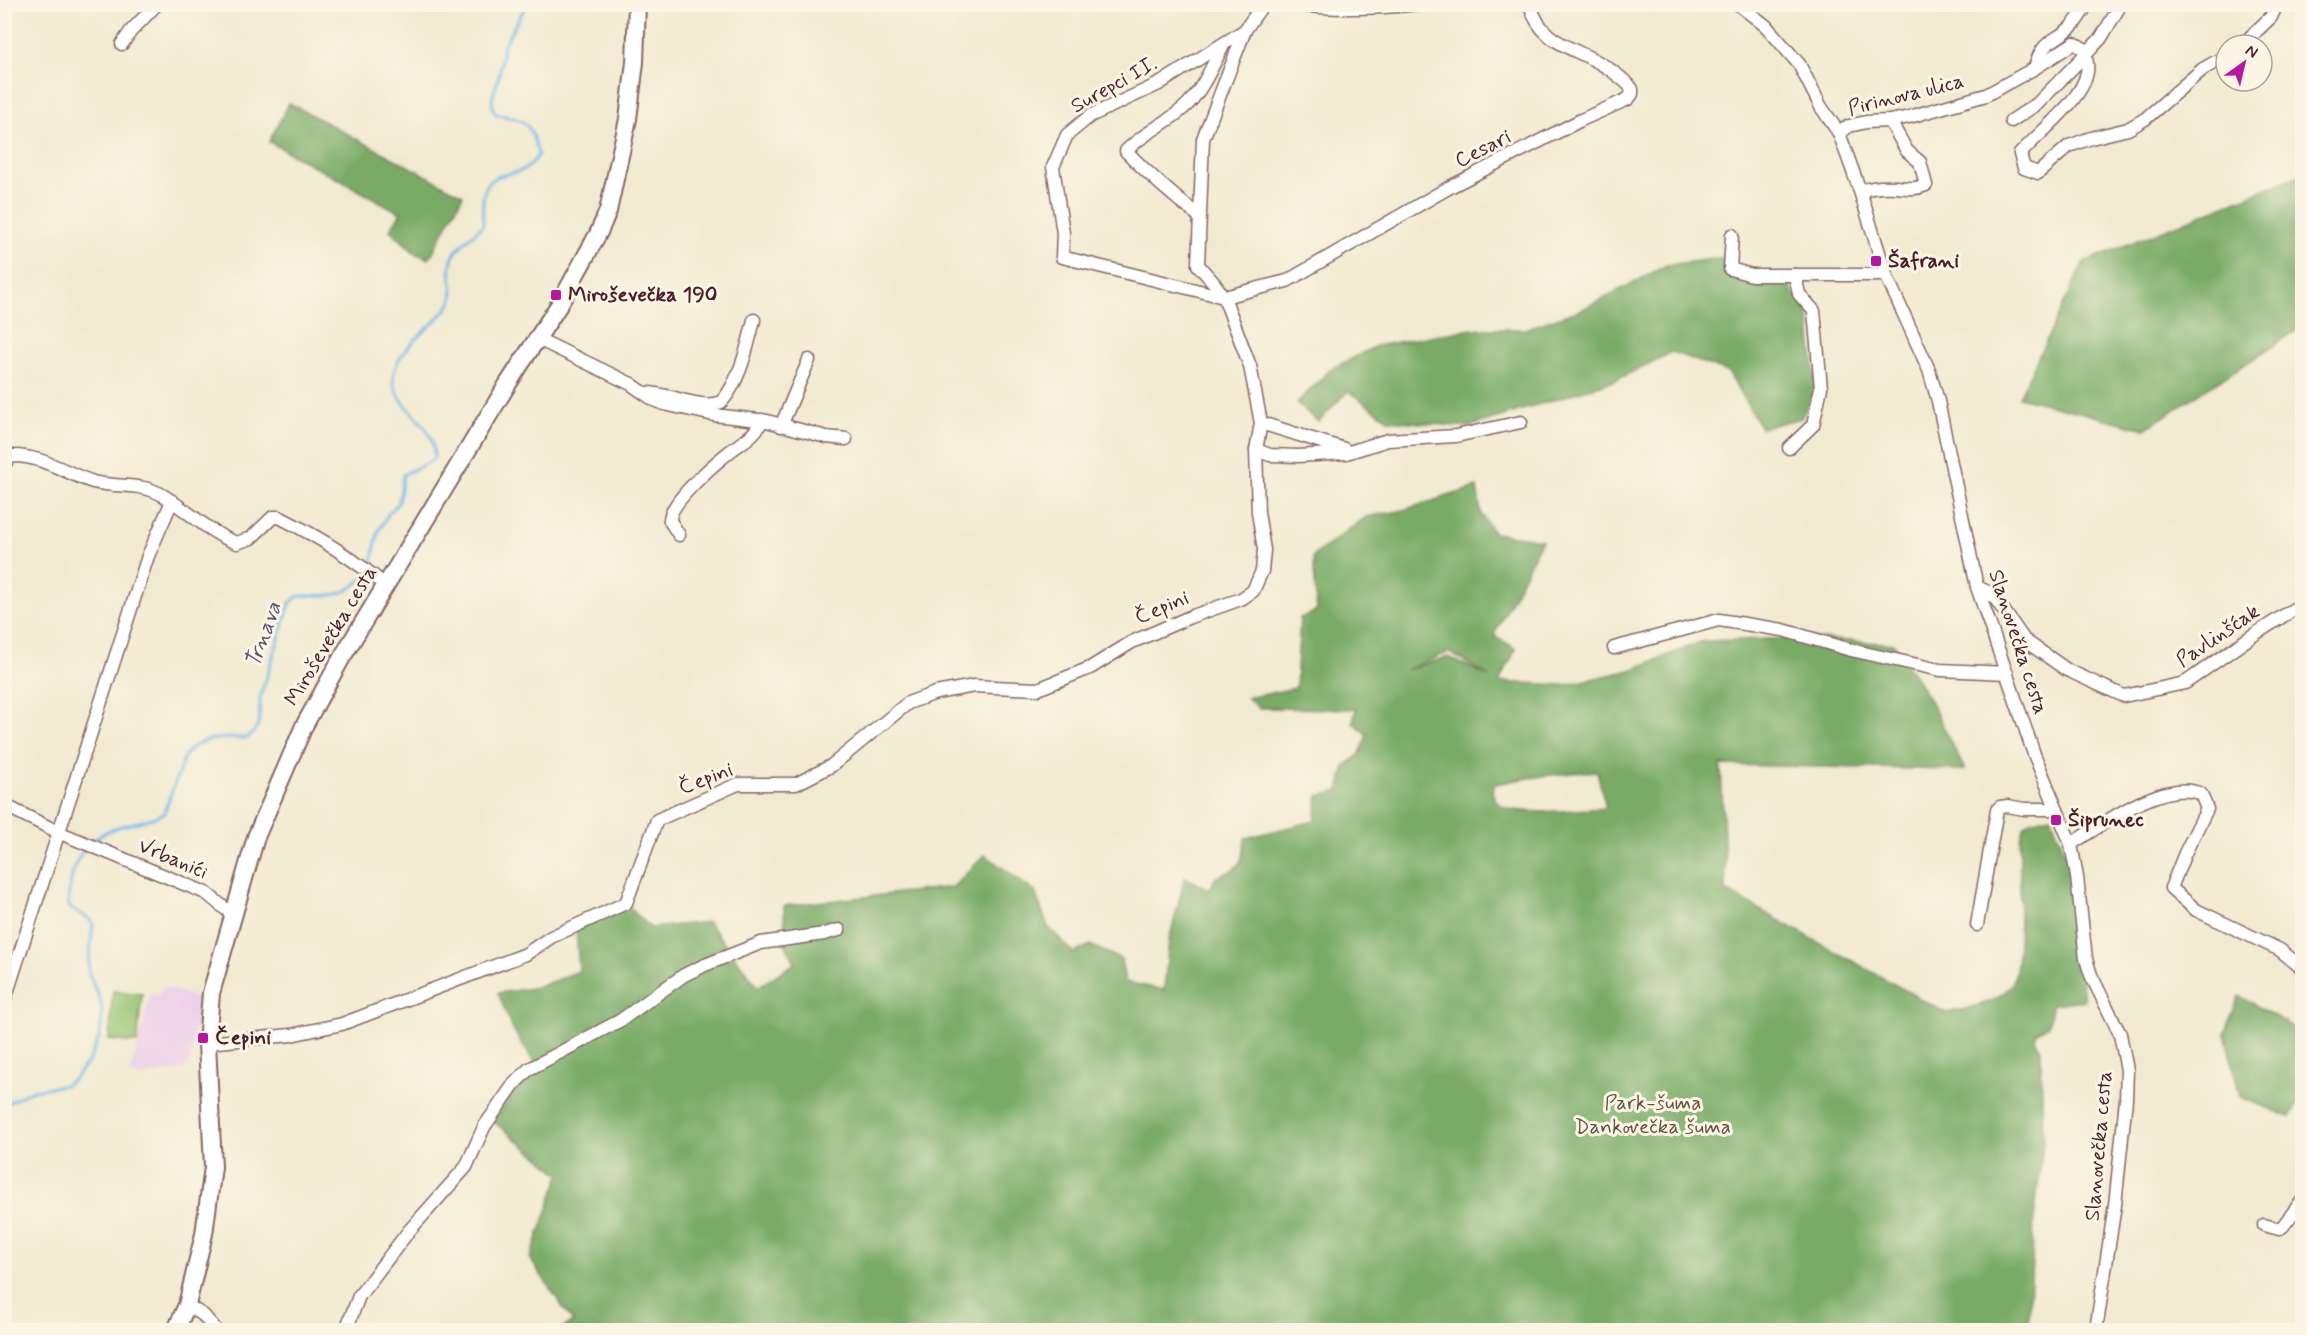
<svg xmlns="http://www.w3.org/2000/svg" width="2307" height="1335" font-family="Mynerve,sans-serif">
	<rect width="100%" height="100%" fill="#fcf5e5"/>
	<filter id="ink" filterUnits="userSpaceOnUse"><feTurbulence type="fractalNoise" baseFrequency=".0167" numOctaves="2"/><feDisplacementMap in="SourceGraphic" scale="12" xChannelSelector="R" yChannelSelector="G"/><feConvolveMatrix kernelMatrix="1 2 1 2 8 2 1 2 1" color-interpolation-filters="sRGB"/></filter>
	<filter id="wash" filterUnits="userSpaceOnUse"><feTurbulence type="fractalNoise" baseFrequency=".008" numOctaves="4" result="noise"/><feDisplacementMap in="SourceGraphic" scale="24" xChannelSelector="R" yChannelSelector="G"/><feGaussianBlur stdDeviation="1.35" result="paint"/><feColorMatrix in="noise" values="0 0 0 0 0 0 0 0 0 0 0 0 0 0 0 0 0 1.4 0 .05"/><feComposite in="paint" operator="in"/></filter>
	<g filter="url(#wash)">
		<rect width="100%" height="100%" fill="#f2ead0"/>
		<!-- built -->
		<path fill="#edd1e9" d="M162 986 201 999 190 1061 182 1070 141 1077 128 1074 135 1058 150 993 159 995Z"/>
		<!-- green -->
		<path fill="#97c674" stroke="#707250" stroke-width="1.5" d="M113 991 142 994 137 1043 109 1040Z"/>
		<!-- forest -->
		<g fill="#79ab66" stroke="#626548" stroke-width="1.5" fill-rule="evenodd">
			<path d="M289 103 463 195 429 259 415 253 390 230 401 213 269 142Z"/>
			<path d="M2302 174V327L2145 429 2019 397 2084 262Z"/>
			<path d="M1729 257 1725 271 1788 279 1793 293 1809 313 1816 389 1801 418 1761 428 1728 372 1672 352 1616 380 1468 427 1389 420 1348 391 1318 422 1297 403 1331 369 1376 346 1472 329H1525L1583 309 1667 265Z"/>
			<path d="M1477 487 1481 514 1494 533 1542 540 1494 635 1516 649 1499 682 1565 685 1631 670 1703 641 1805 638 1894 644 1931 702 1965 770 1721 765 1726 891 1946 1013C1968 1008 1994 1005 2010 987 2024 971 2019 866 2020 839 2023 819 2033 820 2051 816L2070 866 2084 1000 2052 1004 2049 1025 2037 1032 2035 1039 2041 1049 2043 1144 2034 1219 2029 1323 2031 1330H560L573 1322 530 1259 560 1174 493 1121 510 1097 537 1067 512 1028 498 993 538 987 579 971 576 929 628 906 651 928 708 922 758 987 795 963 785 943 784 906 953 887 985 855 1035 892 1048 927 1074 953 1090 945 1121 959 1125 982 1164 990 1169 941 1185 877 1210 890 1215 878C1240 867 1243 866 1245 838L1315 821 1318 796 1339 791 1345 766 1360 754 1367 735 1353 722 1356 709 1259 708 1247 698 1296 688 1300 618 1317 611 1313 556 1366 517 1400 511ZM1449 652 1490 677 1448 657 1406 670ZM1597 771 1606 808C1582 809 1521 817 1502 806 1496 802 1494 798 1492 791L1495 784C1529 777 1562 773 1597 771Z"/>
			<path d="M2239 996 2302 1032V1094L2290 1117 2240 1097 2225 1033Z"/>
		</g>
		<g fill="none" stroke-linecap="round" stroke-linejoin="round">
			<!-- stream -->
			<g stroke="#72b7e8" stroke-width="3">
				<path d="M371 568 378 532 389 513 399 502 403 475C413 468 425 467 434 458 435 422 407 417 395 388 384 359 428 330 445 311 461 292 447 282 451 263 454 247 473 236 483 225 483 213 481 196 487 186 497 167 525 182 538 154 530 124 528 119 497 115L493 110 492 99 499 75 503 46 527 4"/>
				<path d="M92 842C112 822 141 826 164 813L185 755C200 735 225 738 247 738L253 733 259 723 260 698 290 603 298 596C331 594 339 601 366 576"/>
				<path d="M4 1105 33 1090 65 1085 74 1079 90 1059 100 1035 102 1015 101 1002 88 972 93 924 89 919 69 907C67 889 74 859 87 846"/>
			</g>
		</g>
	</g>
	<g filter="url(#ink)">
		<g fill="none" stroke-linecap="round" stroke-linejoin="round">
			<!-- minor casing -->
			<g stroke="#856665" stroke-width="15">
				<g id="minor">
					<path d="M1290 4C1333 10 1375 9 1418 4"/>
					<path d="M1738 4 1766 26 1799 64 1821 107 1839 133 1860 191 1886 275 1929 370 1938 401 1977 587 2034 754 2071 844 2077 877 2086 959 2091 975 2120 1034 2127 1070 2126 1099 2115 1205 2096 1330"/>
					<path d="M1245 30 1159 84 1090 116 1067 135 1053 167 1063 233 1062 257 1224 297 1287 281 1450 187 1581 120 1628 99 1632 94V89L1628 84C1619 76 1609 68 1598 62 1569 46 1540 42 1530 4"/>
					<path d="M122 44 131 31 157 4"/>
					<path d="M2242 45 2271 17 2277 4"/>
					<path d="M2035 68C2042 38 2056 43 2073 25 2078 19 2083 11 2087 4"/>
					<path d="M2011 121 2037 104 2085 55 2101 38 2121 4"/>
					<path d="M1839 133 1849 126 1866 122 1890 121 1909 117 1986 95 2035 68 2074 43 2084 49C2085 56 2089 65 2087 72 2083 100 2038 133 2020 154L2024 168 2038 173 2069 146 2091 138 2128 129 2145 119 2203 69 2226 56"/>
					<path d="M1860 191C1872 187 1883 186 1896 187 1908 188 1914 190 1926 185L1920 162 1907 151 1890 121"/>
					<path d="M1199 216C1173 196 1149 175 1126 151 1144 132 1169 123 1188 104 1204 87 1213 64 1224 44"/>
					<path d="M1732 235 1730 269 1752 275H1886"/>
					<path d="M538 339 631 384 654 400 664 404 714 415 767 421 826 437 846 439"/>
					<path d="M647 393C669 393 702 411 721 402 739 384 748 345 754 320"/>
					<path d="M1261 423 1344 449"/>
					<path d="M781 426 809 360"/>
					<path d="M1789 448 1813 425 1821 388 1814 311 1799 294 1795 275"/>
					<path d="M1256 450 1270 455 1298 456 1346 453 1388 440 1456 436 1521 422"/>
					<path d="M4 464 11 456C42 455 65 473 93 482 116 488 142 482 164 496 190 512 209 533 237 543L251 538 273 517H279C319 537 352 557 386 586"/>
					<path d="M679 535 670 521C668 504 714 464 728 453 741 442 755 437 762 420"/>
					<path d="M1977 587 1990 593 1995 598 2024 640 2067 670 2124 696 2185 683 2252 636 2302 604"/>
					<path d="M1614 648 1719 620 1783 630 1851 650 1940 670 2007 673"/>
					<path d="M4 805 58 832 206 893 233 915"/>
					<path d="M2071 844C2102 825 2165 777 2201 794L2207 809 2185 853 2171 888 2196 910 2280 950 2302 968"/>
					<path d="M1977 925 1997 810 2000 807 2008 806 2024 809H2055"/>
					<path d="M4 1002 148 556 172 501"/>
					<path d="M207 1043 291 1035 342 1024 526 954 551 937 626 903 657 820 738 784H796L831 766 908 703 936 693 974 686 1038 689 1090 668 1132 642 1190 617 1241 599 1253 591 1262 571 1264 550 1258 512 1256 450 1261 423 1250 366 1224 297 1214 283 1198 265 1203 139 1245 30 1263 4"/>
					<path d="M2264 1225 2279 1229 2283 1226 2302 1201"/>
					<path d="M187 1305 203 1315 216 1330"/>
					<path d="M346 1330 359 1296 408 1232 466 1167 484 1127 514 1084 529 1069 621 1020 684 975 705 965 761 943 824 934 839 930"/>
				</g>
			</g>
			<!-- major casing -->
			<g stroke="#856665" stroke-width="20">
				<path id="major" d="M176 1330 187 1305 204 1234 213 1167 207 1043 211 993 256 837 304 726 341 659 509 382 559 305 599 232 608 211 628 119 635 62 637 4"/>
			</g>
			<!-- minor -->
			<use href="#minor" stroke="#fff" stroke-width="12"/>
			<!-- major -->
			<use href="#major" stroke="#fff" stroke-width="16"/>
		</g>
	</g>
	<!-- markers -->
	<g fill="#b5179e" stroke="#fcf5e5" stroke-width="2">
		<rect x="1870" y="255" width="12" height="12" rx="3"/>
		<rect x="550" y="289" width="12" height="12" rx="3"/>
		<rect x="2050" y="814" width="12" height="12" rx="3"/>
		<rect x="197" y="1032" width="12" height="12" rx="3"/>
	</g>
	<g text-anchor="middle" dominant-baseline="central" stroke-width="6" stroke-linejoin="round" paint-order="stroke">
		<!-- street labels -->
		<g font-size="21" fill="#4a1f2b" stroke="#fcf5e5">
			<text transform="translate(1114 85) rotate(-29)">Surepci II.</text>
			<text transform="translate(1906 95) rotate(-14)">Pirinova ulica</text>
			<text transform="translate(1483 149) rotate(-27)">Cesari</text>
			<text transform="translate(1162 608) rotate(-23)">Čepini</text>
			<text transform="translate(331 636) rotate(-59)">Miroševečka cesta</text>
			<text transform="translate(2218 636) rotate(-34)">Pavlinšćak</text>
			<text transform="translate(2018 642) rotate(72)">Slanovečka cesta</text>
			<text transform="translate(706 779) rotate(-21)">Čepini</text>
			<text transform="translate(173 859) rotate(23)">Vrbanići</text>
			<text transform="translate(2099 1146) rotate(-85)">Slanovečka cesta</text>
		</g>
		<!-- poi labels -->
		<g font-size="21" font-weight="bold" fill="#4a1f2b" stroke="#fcf5e5" text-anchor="start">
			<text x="1888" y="261">Šafrani</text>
			<text x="568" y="295">Miroševečka 190</text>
			<text x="2068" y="820">Šiprunec</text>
			<text x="215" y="1038">Čepini</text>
		</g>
		<!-- park labels -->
		<g font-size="21" fill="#615141" stroke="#fcf5e5">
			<text x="1653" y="1103">Park-šuma<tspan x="1653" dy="24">Dankovečka šuma</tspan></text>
		</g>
		<!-- water labels -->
		<g font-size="22" font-style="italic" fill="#58546d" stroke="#fcf5e5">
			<text transform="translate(264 635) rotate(-70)">Trnava</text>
		</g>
	</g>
	<!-- margin -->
	<rect width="2307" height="1335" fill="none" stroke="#fcf5e5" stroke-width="24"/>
	<!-- north arrow -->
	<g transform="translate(2244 63) rotate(34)"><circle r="28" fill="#fcf5e5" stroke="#b59f9b" stroke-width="1.5"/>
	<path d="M0-4.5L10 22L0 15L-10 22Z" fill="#b5179e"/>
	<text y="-9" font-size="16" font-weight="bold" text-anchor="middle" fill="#4a1f2b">N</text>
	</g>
</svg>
